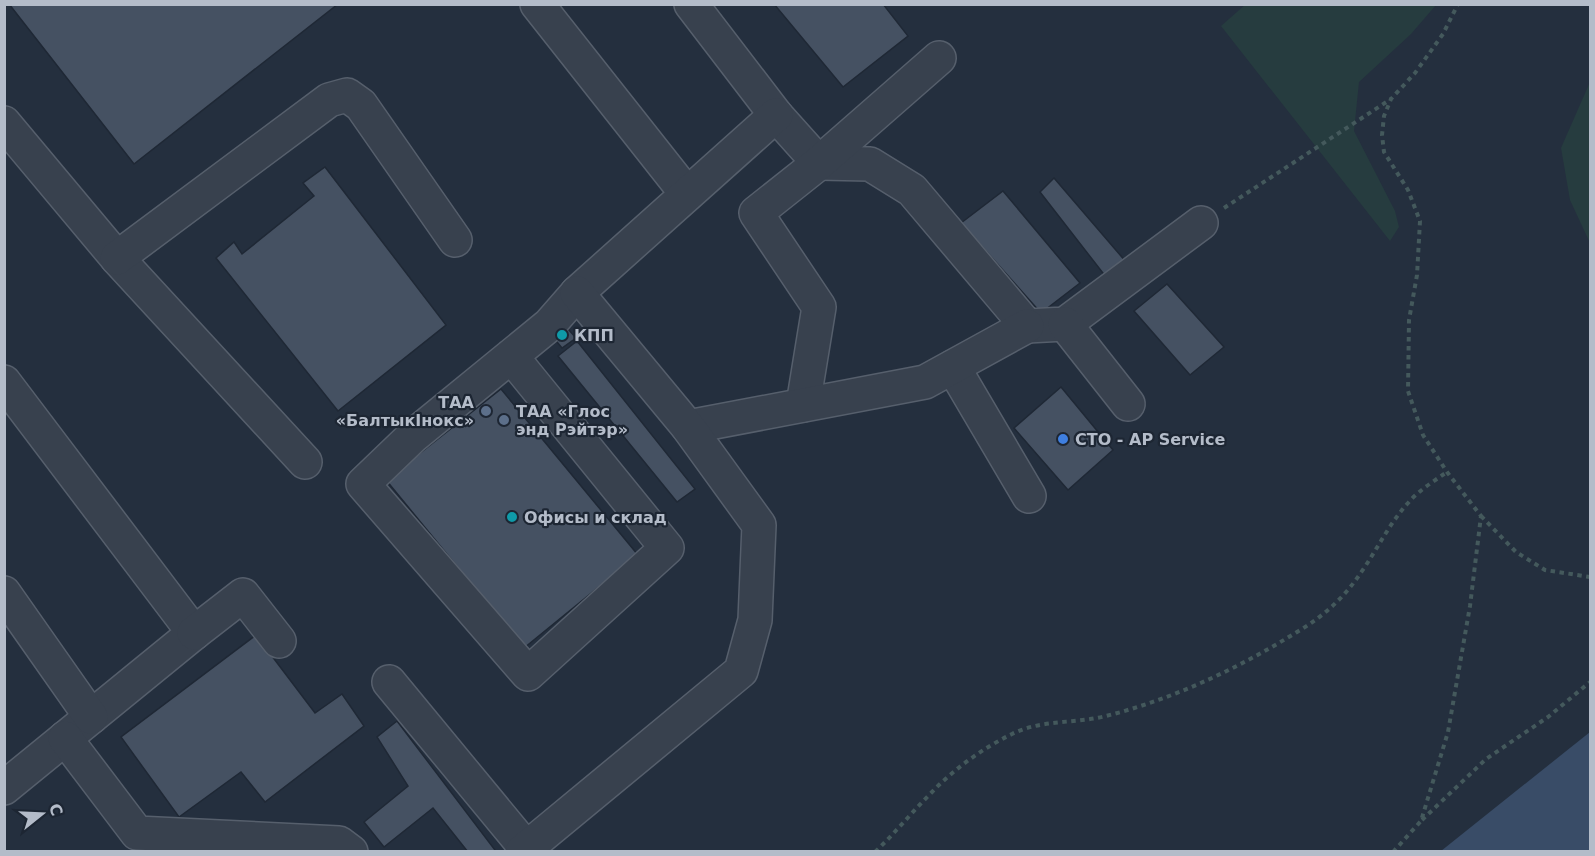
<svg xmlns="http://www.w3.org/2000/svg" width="1595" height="856" font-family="'DejaVu Sans',sans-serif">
	<rect width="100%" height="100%" fill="#242f3e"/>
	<!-- green -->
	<g fill="#263c3f">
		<path d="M1246 4 1436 5 1411 34 1359 82 1354 131 1395 211 1399 227 1390 241 1221 26Z"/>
		<path d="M1590 82V243L1570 200 1561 148Z"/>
	</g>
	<!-- water -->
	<path fill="#394c67" d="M1590 732V851H1441Z"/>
	<!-- building -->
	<g fill="#455162" stroke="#1f2835" stroke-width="1.5">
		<path d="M9 4H338L134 164Z"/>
		<path d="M774 4H883L908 36 843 87Z"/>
		<path d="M325 167 446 325 338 411 216 258 234 242 242 254 314 196 303 183Z"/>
		<path d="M1054 178 1133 270 1113 286 1040 192Z"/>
		<path d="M1003 191 1080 283 1041 313 961 223Z"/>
		<path d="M1167 284 1224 347 1190 375 1134 311Z"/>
		<path d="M561 321 576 338 562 348 548 331Z"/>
		<path d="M577 341 695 489 677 502 558 356Z"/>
		<path d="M1061 387 1113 450 1068 490 1014 428Z"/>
		<path d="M501 389 638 555 524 648 386 480Z"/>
		<path d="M256 635 315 713 342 694 364 726 265 802 241 772 179 817 121 737Z"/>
		<path d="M397 721 495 850 494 852H468L433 808 384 847 364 822 408 786 377 737Z"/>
	</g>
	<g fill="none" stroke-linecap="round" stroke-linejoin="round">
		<!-- minor casing -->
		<g stroke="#565f6c" stroke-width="36">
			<g id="minor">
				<path d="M537 4 687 194"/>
				<path d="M691 4 776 115 819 163 870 164 912 190 1027 326 1065 324 1201 223"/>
				<path d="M4 123 117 258 305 462"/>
				<path d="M117 258 329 100 347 95 361 105 455 240"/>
				<path d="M1065 324 1128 404"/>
				<path d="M511 356 667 548 528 674 363 484 412 437 549 325 577 293 776 115"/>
				<path d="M953 367 1029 496"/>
				<path d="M4 382 194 633 4 788"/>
				<path d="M803 405 819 307 756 213 819 163 939 58"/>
				<path d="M688 427 925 382 1027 326"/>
				<path d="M4 593 91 717"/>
				<path d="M194 633 243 595 279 641"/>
				<path d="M389 682 526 848"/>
				<path d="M65 738 137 833 339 843 351 852"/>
				<path d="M522 852 741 671 755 620 759 525 688 427 577 293"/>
			</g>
		</g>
		<!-- path -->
		<g stroke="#44595c" stroke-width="4" stroke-dasharray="4.5 4.5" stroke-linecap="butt">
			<path d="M1224 208 1391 99"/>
			<path d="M1481 516 1516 552 1545 570 1590 577"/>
			<path d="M1422 820 1486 759 1548 717 1590 682"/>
			<path d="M875 852C895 833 912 812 932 792 954 769 983 748 1012 734 1042 719 1075 724 1106 716 1173 699 1237 669 1297 632 1324 616 1345 597 1362 571 1378 548 1389 524 1408 503 1418 491 1434 481 1447 472"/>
			<path d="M1393 852 1421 821 1448 732 1470 606 1481 516 1447 472 1423 435 1408 391 1409 320 1417 275 1420 221 1408 190 1384 152 1382 135 1384 116 1391 99 1415 73 1443 34 1458 4"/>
		</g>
		<!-- minor -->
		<use href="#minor" stroke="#38414e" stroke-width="33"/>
	</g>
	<!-- markers -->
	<g fill="#0f9aa8" stroke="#1d2633" stroke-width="2">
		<circle cx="562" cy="335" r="6"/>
		<circle cx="512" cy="517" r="6"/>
	</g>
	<g fill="#5c6f8a" stroke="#1d2633" stroke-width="2">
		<circle cx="486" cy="411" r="6"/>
		<circle cx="504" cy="420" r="6"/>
	</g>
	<circle fill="#3f7fe0" stroke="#1d2633" stroke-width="2" cx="1063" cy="439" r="6"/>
	<g text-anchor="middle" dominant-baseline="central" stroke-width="4.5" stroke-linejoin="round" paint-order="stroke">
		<!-- poi labels -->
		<g font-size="16" font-weight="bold" fill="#b4bcc9" stroke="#1d2633" text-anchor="start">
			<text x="574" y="335">КПП</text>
			<text x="474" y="402" text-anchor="end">ТАА<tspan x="474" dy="18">«БалтыкІнокс»</tspan></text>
			<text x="516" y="411">ТАА «Глос<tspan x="516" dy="18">энд Рэйтэр»</tspan></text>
			<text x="1075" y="439">СТО - AP Service</text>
			<text x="524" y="517">Офисы и склад</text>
		</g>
	</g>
	<!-- border -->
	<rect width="1595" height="856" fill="none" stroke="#b4bcc9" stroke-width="12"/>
	<!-- north arrow -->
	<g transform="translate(42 814) rotate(72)" stroke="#1d2633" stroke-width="4.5" paint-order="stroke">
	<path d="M0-4.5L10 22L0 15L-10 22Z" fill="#b4bcc9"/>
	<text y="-9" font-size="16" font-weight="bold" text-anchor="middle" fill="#b4bcc9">С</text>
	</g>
</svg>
